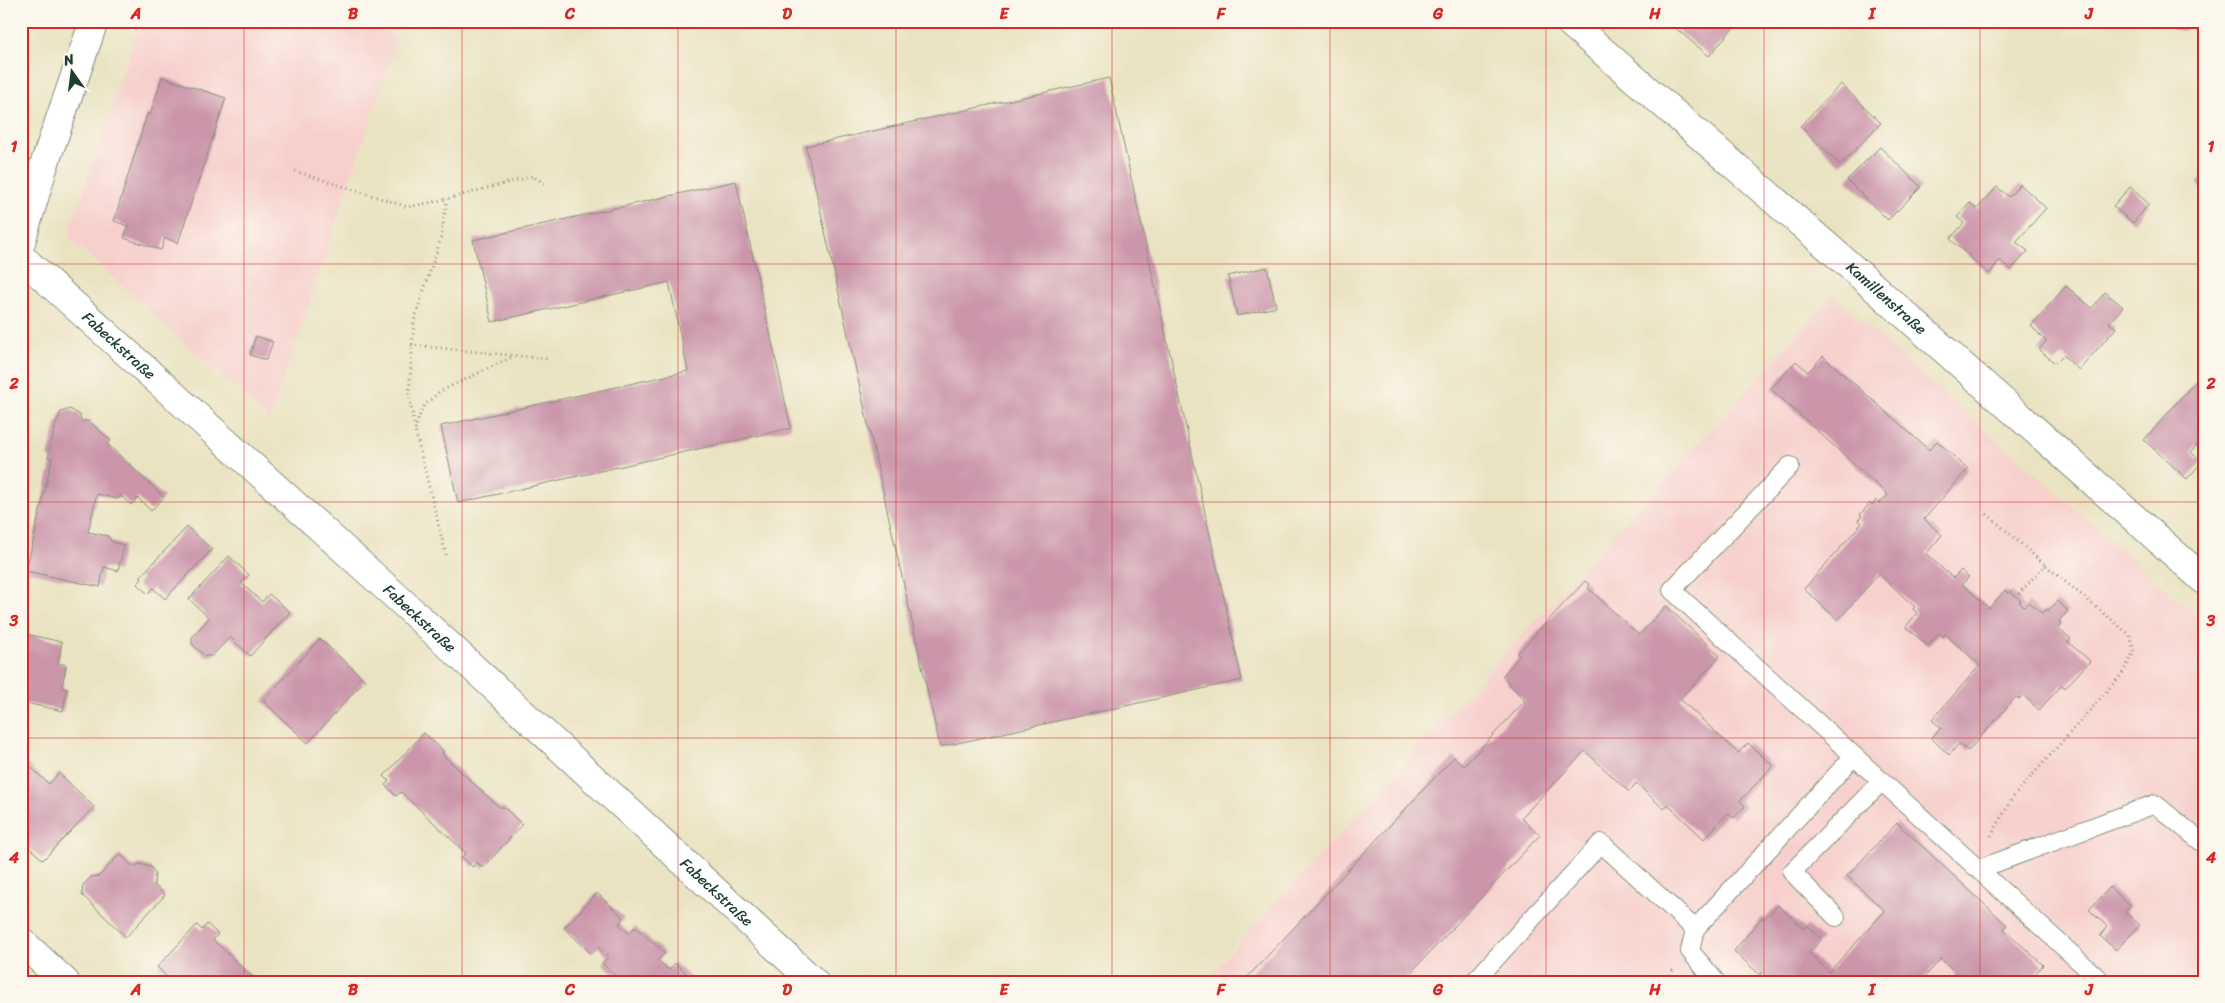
<svg xmlns="http://www.w3.org/2000/svg" width="2225" height="1003" font-family="Sriracha,sans-serif">
	<rect width="100%" height="100%" fill="#fbf7ec"/>
	<filter id="ink" filterUnits="userSpaceOnUse"><feTurbulence type="fractalNoise" baseFrequency=".02" numOctaves="2"/><feDisplacementMap in="SourceGraphic" scale="10" xChannelSelector="R" yChannelSelector="G"/><feConvolveMatrix kernelMatrix="1 2 1 2 8 2 1 2 1" color-interpolation-filters="sRGB"/></filter>
	<filter id="wash" filterUnits="userSpaceOnUse"><feTurbulence type="fractalNoise" baseFrequency=".0096" numOctaves="4" result="noise"/><feDisplacementMap in="SourceGraphic" scale="20" xChannelSelector="R" yChannelSelector="G"/><feGaussianBlur stdDeviation="1.12" result="paint"/><feColorMatrix in="noise" values="0 0 0 0 0 0 0 0 0 0 0 0 0 0 0 0 0 1.4 0 .05"/><feComposite in="paint" operator="in"/></filter>
	<g filter="url(#wash)">
		<rect width="100%" height="100%" fill="#eae3c2"/>
		<!-- built -->
		<g fill="#f7d0cd">
			<path d="M140 21H350L398 37 270 420 68 237Z"/>
			<path d="M1833 296 2204 622V973L2195 982H1204Z"/>
		</g>
		<g id="blocks">
			<!-- building -->
			<g fill="#cb95aa">
				<path d="M1667 21H1739L1709 56Z"/>
				<path d="M2166 21H2204V36L2192 26 2183 31 2172 29Z"/>
				<path d="M162 77 226 98 178 243 165 238 161 250 124 238 128 226 114 221 147 114 150 115Z"/>
				<path d="M1109 78 1242 680 940 747 806 146Z"/>
				<path d="M1841 84 1881 123 1840 165 1800 126Z"/>
				<path d="M1880 147 1921 187 1888 220 1847 180Z"/>
				<path d="M2204 176V190L2197 184Z"/>
				<path d="M736 181 791 428 458 503 441 426 688 371 669 282 492 322 473 240Z"/>
				<path d="M2020 184 2046 208 2016 242 2028 251 2011 270 2000 260 1989 274 1950 239 1964 223 1957 217 1970 203 1977 209 1997 187 2009 197Z"/>
				<path d="M2130 187 2149 204 2133 223 2113 206Z"/>
				<path d="M1267 267 1276 307 1237 316 1228 276Z"/>
				<path d="M2066 286 2092 308 2105 292 2123 307 2109 323 2116 328 2079 370 2063 355 2055 363 2039 350 2046 341 2031 326Z"/>
				<path d="M256 336 273 342 266 360 250 355Z"/>
				<path d="M1823 356 1929 450 1937 441 1968 469 1924 519 1942 535 1926 554 1953 578 1961 570 1969 577 1962 584 1989 608 2005 590 2009 594 2010 591 2021 601 2019 602 2024 607 2029 602 2042 613 2046 609 2048 611 2057 601 2068 611 2059 621 2062 623 2058 628 2071 639 2068 642 2090 661 2065 688 2062 685 2039 710 2023 695 2019 699 2016 697 1968 751 1959 744 1949 755 1931 738 1941 728 1932 720 1980 665 1945 634 1943 637 1939 633 1928 646 1906 627 1917 613 1913 609 1915 607 1879 574 1838 620 1804 589 1862 523 1858 520 1862 516 1860 515 1870 503 1872 505 1876 500 1879 503 1888 495 1771 389 1796 361 1808 372Z"/>
				<path d="M2196 381 2204 388V444L2201 448 2197 445 2191 452 2202 462 2187 479 2144 440Z"/>
				<path d="M70 409 80 415 81 421H89L111 441 107 444 164 497 151 511 138 498 131 505 121 496 117 499 97 494 88 532 108 536 112 542 124 545 118 571 104 567 100 587 26 571 52 459 48 457 56 424 61 412Z"/>
				<path d="M187 527 212 549 165 599 153 588 148 594 137 584 142 579 140 577Z"/>
				<path d="M229 556 249 575 241 583 262 602 269 594 290 612 250 656 230 637 212 656H205L192 644V637L209 618 189 599Z"/>
				<path d="M1585 581 1590 585 1588 588 1639 635 1666 606 1720 656 1680 699 1738 753 1748 743 1773 766 1740 801 1745 806 1734 818 1728 813 1704 839 1668 805 1664 809 1636 783 1629 792 1585 751 1521 818 1540 835 1402 982H1243L1454 757 1464 766 1525 701 1502 676 1520 656 1517 654Z"/>
				<path d="M21 633 62 642 58 663 66 665 62 688 67 689 63 711 21 702Z"/>
				<path d="M320 639 365 680 308 743 263 701Z"/>
				<path d="M424 733 443 751V755L499 807H504L522 825 483 868 477 862 473 867 462 857 466 853 401 792 396 796 385 785 389 781 384 776Z"/>
				<path d="M21 758 49 784 59 773 94 807 43 860 21 840Z"/>
				<path d="M1897 823 2007 925 2004 929 2043 965 2028 982H1959L1954 976 1956 973 1941 959 1920 982H1772L1762 972 1760 975 1734 951 1762 917 1764 919 1778 905 1804 929 1807 925 1822 939 1809 953 1829 972 1885 911 1847 876Z"/>
				<path d="M120 854 133 867 140 864 151 867 155 874 154 885 165 895 126 937 82 895 83 885 91 877 99 876Z"/>
				<path d="M2110 887 2130 906 2125 912 2140 925 2116 950 2100 936 2108 927 2089 910Z"/>
				<path d="M597 893 624 918 619 924 629 933 635 927 665 953 658 960 669 970 675 963 695 982H622L602 963 608 957 598 947 591 953 564 928Z"/>
				<path d="M207 924 218 934 213 940 258 982H172L157 967 197 925 202 930Z"/>
			</g>
		</g>
	</g>
	<g filter="url(#ink)">
		<use href="#blocks" fill-opacity="0" stroke="#84907b" stroke-width="1"/>
		<g fill="none" stroke-linecap="round" stroke-linejoin="round">
			<!-- service casing -->
			<g stroke="#84907b" stroke-width="20">
				<g id="service">
					<path d="M1790 466 1672 590 1854 756"/>
					<path d="M1979 869 2155 804 2204 844"/>
					<path d="M1836 917 1792 872 1882 781"/>
					<path d="M1695 929 1690 951 1716 982"/>
					<path d="M1474 982 1601 843 1695 929 1854 756 2102 982"/>
				</g>
			</g>
			<!-- minor casing -->
			<g stroke="#84907b" stroke-width="30">
				<g id="minor">
					<path id="s1" d="M1568 21 1850 266 2204 580"/>
					<path id="s2" d="M21 257 390 591 814 982"/>
					<path d="M21 941 65 982"/>
				</g>
			</g>
			<!-- secondary casing -->
			<g stroke="#84907b" stroke-width="30">
				<path id="secondary" d="M21 242 43 168 94 21"/>
			</g>
			<!-- path -->
			<g stroke="#84907b" stroke-width="3" stroke-dasharray="1 4" stroke-linecap="butt">
				<path d="M295 171 408 207 447 199 533 176 547 185"/>
				<path d="M411 345 548 359"/>
				<path d="M415 430 422 408 439 392 514 356"/>
				<path d="M1987 514 2045 565"/>
				<path d="M446 555 415 430 409 394 414 321 441 238 447 199"/>
				<path d="M1991 836 2013 797 2122 674 2134 652 2130 635 2045 565 2016 597"/>
				<path d="M1662 982 1673 970"/>
			</g>
			<!-- service -->
			<use href="#service" stroke="#fff" stroke-width="18"/>
			<!-- minor -->
			<use href="#minor" stroke="#fff" stroke-width="28"/>
			<!-- secondary -->
			<use href="#secondary" stroke="#fff" stroke-width="28"/>
		</g>
	</g>
	<!-- grid -->
	<path fill="none" stroke="#d62828" stroke-width="1" stroke-opacity="0.55" d="M244 21V982M462 21V982M678 21V982M896 21V982M1112 21V982M1330 21V982M1546 21V982M1764 21V982M1980 21V982M21 264H2204M21 502H2204M21 738H2204"/>
	<g text-anchor="middle" dominant-baseline="central" stroke-width="5" stroke-linejoin="round" paint-order="stroke">
		<!-- street labels -->
		<g font-size="15" fill="#1f3d34" stroke="#fbf7ec">
			<text stroke="none"><textPath href="#s1" startOffset="422">Kamillenstraße</textPath></text>
			<text stroke="none"><textPath href="#s2" startOffset="132">Fabeckstraße</textPath></text>
			<text stroke="none"><textPath href="#s2" startOffset="538">Fabeckstraße</textPath></text>
			<text stroke="none"><textPath href="#s2" startOffset="942">Fabeckstraße</textPath></text>
		</g>
	</g>
	<!-- margin -->
	<rect width="2225" height="1003" fill="none" stroke="#fbf7ec" stroke-width="55"/>
	<!-- north arrow -->
	<g transform="translate(72 72) rotate(346)" stroke="#fbf7ec" stroke-width="4" paint-order="stroke">
	<path d="M0-4L9 19L0 12L-9 19Z" fill="#1f3d34"/>
	<text y="-8" font-size="14" font-weight="bold" text-anchor="middle" fill="#1f3d34">N</text>
	</g>
	<rect x="28" y="28" width="2170" height="948" fill="none" stroke="#d62828" stroke-width="2"/>
	<g font-size="16" text-anchor="middle" font-weight="bold" fill="#d62828">
		<text x="136" y="19">A</text>
		<text x="353" y="19">B</text>
		<text x="570" y="19">C</text>
		<text x="787" y="19">D</text>
		<text x="1004" y="19">E</text>
		<text x="1221" y="19">F</text>
		<text x="1438" y="19">G</text>
		<text x="1655" y="19">H</text>
		<text x="1872" y="19">I</text>
		<text x="2089" y="19">J</text>
		<text x="14" y="152">1</text>
		<text x="2211" y="152">1</text>
		<text x="14" y="389">2</text>
		<text x="2211" y="389">2</text>
		<text x="14" y="626">3</text>
		<text x="2211" y="626">3</text>
		<text x="14" y="863">4</text>
		<text x="2211" y="863">4</text>
		<text x="136" y="995">A</text>
		<text x="353" y="995">B</text>
		<text x="570" y="995">C</text>
		<text x="787" y="995">D</text>
		<text x="1004" y="995">E</text>
		<text x="1221" y="995">F</text>
		<text x="1438" y="995">G</text>
		<text x="1655" y="995">H</text>
		<text x="1872" y="995">I</text>
		<text x="2089" y="995">J</text>
	</g>
</svg>
